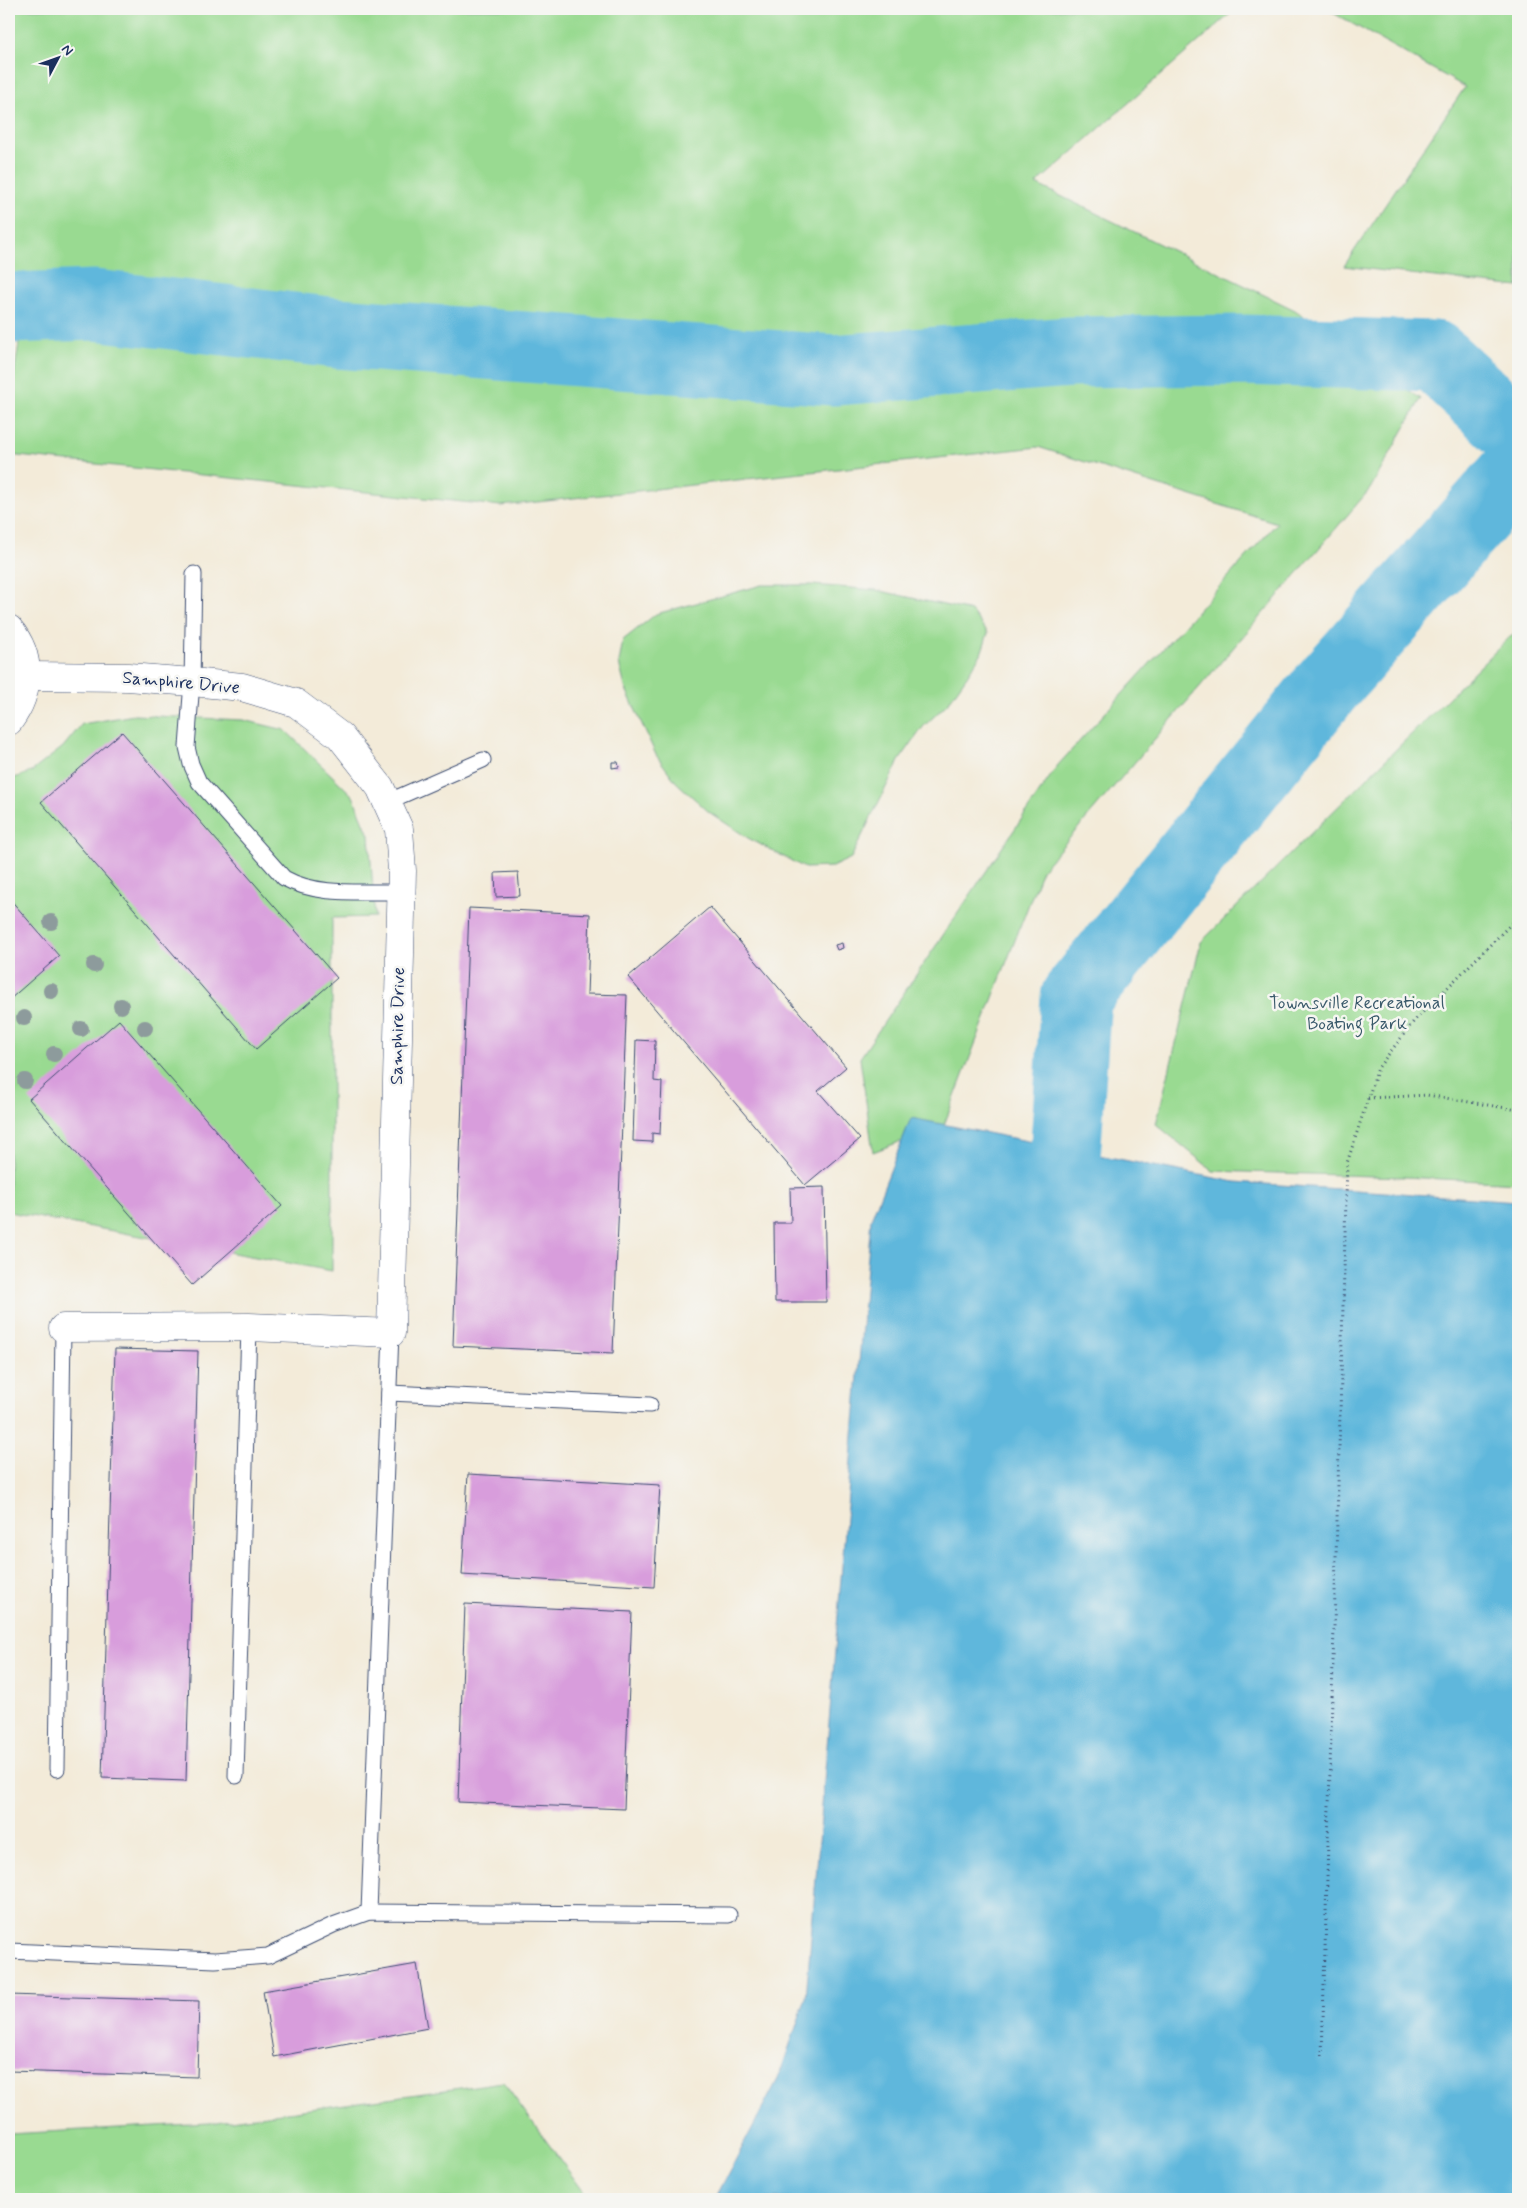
<svg xmlns="http://www.w3.org/2000/svg" width="1527" height="2208" font-family="Mynerve,sans-serif">
	<rect width="100%" height="100%" fill="#f6f6f2"/>
	<filter id="ink" filterUnits="userSpaceOnUse"><feTurbulence type="fractalNoise" baseFrequency=".02" numOctaves="2"/><feDisplacementMap in="SourceGraphic" scale="10" xChannelSelector="R" yChannelSelector="G"/><feConvolveMatrix kernelMatrix="1 2 1 2 8 2 1 2 1" color-interpolation-filters="sRGB"/></filter>
	<filter id="wash" filterUnits="userSpaceOnUse"><feTurbulence type="fractalNoise" baseFrequency=".0096" numOctaves="4" result="noise"/><feDisplacementMap in="SourceGraphic" scale="20" xChannelSelector="R" yChannelSelector="G"/><feGaussianBlur stdDeviation="1.12" result="paint"/><feColorMatrix in="noise" values="0 0 0 0 0 0 0 0 0 0 0 0 0 0 0 0 0 1.4 0 .05"/><feComposite in="paint" operator="in"/></filter>
	<g filter="url(#wash)">
		<rect width="100%" height="100%" fill="#f3ebd9"/>
		<!-- green -->
		<g fill="#99da91" stroke="#5a8478">
			<path d="M9 9H1236L1036 184 1295 310 1421 399 1370 489 1042 870 944 1125 873 1152 860 1058 1058 765 1277 523 1038 447 501 506 9 455V406L20 337H9Z"/>
			<path d="M1326 9H1518V287L1344 266 1465 87Z"/>
			<path d="M762 585H812L876 590 971 611 988 633 981 654 967 676 948 703 923 727 899 761 851 858 832 867 805 868 748 838 709 812 676 782 656 755 625 687 619 663 623 640 656 614Z"/>
			<path d="M1518 629V1183L1405 1177 1213 1171 1156 1124 1201 942Z"/>
			<path d="M134 715 243 720 285 730 353 796 369 835 375 917 332 918V1271L9 1212V780L31 772 63 747 82 724Z"/>
			<path d="M503 2082 589 2199H9V2134L210 2123Z"/>
		</g>
		<!-- water -->
		<path fill="#5fb7dc" stroke="#3d739d" d="M911 1118 1235 1182 1518 1201V2199H715L778 2079 806 1998 871 1219Z"/>
		<g fill="none" stroke-linecap="round" stroke-linejoin="round">
			<!-- river -->
			<g stroke="#5fb7dc" stroke-width="71">
				<path d="M9 308 94 305 337 333 834 370 1071 352 1242 350 1434 356 1518 434"/>
				<path d="M1059 1247 1076 997 1327 686 1518 469"/>
			</g>
		</g>
		<g id="blocks">
			<!-- building -->
			<g fill="#d89ddc">
				<path d="M122 732 337 978 256 1049 41 802Z"/>
				<path d="M612 762H618L619 767 612 768Z"/>
				<path d="M518 872 520 896 496 897 495 873Z"/>
				<path d="M9 898 59 956 9 1000Z"/>
				<path d="M710 907 846 1067 818 1091 860 1139 805 1185 628 977Z"/>
				<path d="M469 908 590 914 587 994 627 995 613 1353 453 1346Z"/>
				<path d="M842 943 843 948 837 950 835 945Z"/>
				<path d="M119 1020 282 1206 192 1285 29 1099Z"/>
				<path d="M636 1040 655 1041 654 1081 662 1082 660 1134 652 1133V1142L633 1141Z"/>
				<path d="M824 1187 826 1302H775L774 1223H791L790 1188Z"/>
				<path d="M115 1349 198 1351 186 1781 102 1778Z"/>
				<path d="M468 1474 660 1485 654 1587 462 1575Z"/>
				<path d="M465 1604 632 1612 624 1809 458 1802Z"/>
				<path d="M417 1964 428 2028 274 2057 263 1991Z"/>
				<path d="M9 1995 199 2001 197 2077 9 2071Z"/>
			</g>
		</g>
	</g>
	<g filter="url(#ink)">
		<use href="#blocks" fill-opacity="0" stroke="#3b4b70" stroke-width="1"/>
		<g fill="none" stroke-linecap="round" stroke-linejoin="round">
			<!-- lane casing -->
			<g stroke="#3b4b70" stroke-width="17">
				<g id="lane">
					<path d="M194 574 192 682 187 747 191 764 199 782 284 878C318 897 363 891 402 892"/>
					<path d="M387 802 483 760"/>
					<path d="M389 1393 650 1405"/>
					<path d="M57 1769 63 1328"/>
					<path d="M236 1776 249 1327"/>
					<path d="M369 1912 391 1333"/>
					<path d="M9 1951 215 1960 268 1956 333 1925 369 1912 729 1915"/>
				</g>
			</g>
			<!-- street casing -->
			<g stroke="#3b4b70" stroke-width="29">
				<g id="street">
					<path d="M9 629C33 657 30 693 9 721"/>
					<path d="M26 676 128 677 192 682 242 687 296 703 340 736 380 787 399 829 402 871 391 1333 249 1327 63 1328"/>
				</g>
			</g>
			<!-- path -->
			<g stroke="#3b4b70" stroke-width="3" stroke-dasharray="1 4" stroke-linecap="butt">
				<path d="M1368 1098 1427 1095 1518 1110"/>
				<path d="M1322 2056 1347 1163 1378 1068 1414 1021 1518 917"/>
			</g>
			<!-- lane -->
			<use href="#lane" stroke="#fff" stroke-width="15"/>
			<!-- street -->
			<use href="#street" stroke="#fff" stroke-width="28"/>
		</g>
		<!-- trees -->
		<g fill="#8d9b9c">
			<circle cx="51" cy="922" r="8"/>
			<circle cx="94" cy="965" r="8"/>
			<circle cx="51" cy="991" r="8"/>
			<circle cx="121" cy="1006" r="8"/>
			<circle cx="24" cy="1018" r="8"/>
			<circle cx="145" cy="1028" r="8"/>
			<circle cx="81" cy="1029" r="8"/>
			<circle cx="54" cy="1054" r="8"/>
			<circle cx="25" cy="1081" r="8"/>
		</g>
	</g>
	<g text-anchor="middle" dominant-baseline="central" stroke-width="5" stroke-linejoin="round" paint-order="stroke">
		<!-- street labels -->
		<g font-size="18" fill="#1b2f5e" stroke="#f6f6f2">
			<text transform="translate(181 683) rotate(5)">Samphire Drive</text>
			<text transform="translate(398 1026) rotate(-89)">Samphire Drive</text>
		</g>
		<!-- park labels -->
		<g font-size="18" fill="#3a5a6b" stroke="#f6f6f2">
			<text x="1357" y="1003">Townsville Recreational<tspan x="1357" dy="21">Boating Park</tspan></text>
		</g>
	</g>
	<!-- margin -->
	<rect width="1527" height="2208" fill="none" stroke="#f6f6f2" stroke-width="30"/>
	<!-- north arrow -->
	<g transform="translate(58 58) rotate(49)" stroke="#f6f6f2" stroke-width="4" paint-order="stroke">
	<path d="M0-4L9 19L0 12L-9 19Z" fill="#1b2f5e"/>
	<text y="-8" font-size="14" font-weight="bold" text-anchor="middle" fill="#1b2f5e">N</text>
	</g>
</svg>
